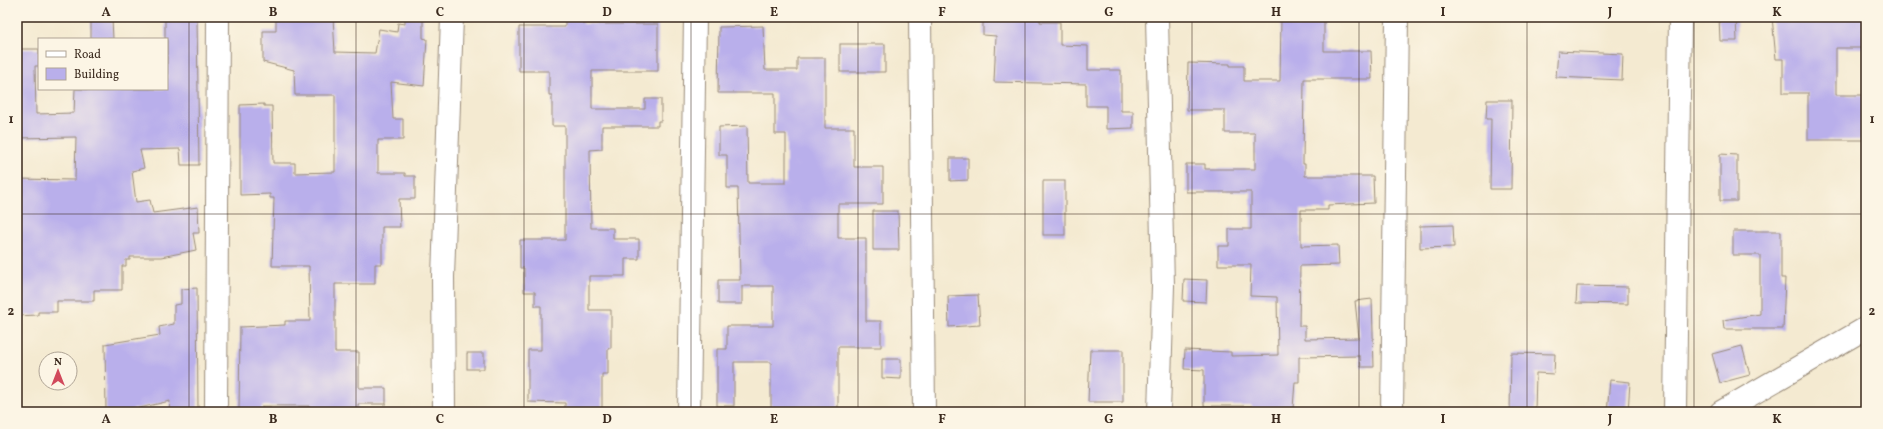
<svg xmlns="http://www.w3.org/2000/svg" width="1883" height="429" font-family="Vollkorn,serif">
	<rect width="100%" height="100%" fill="#fcf5e5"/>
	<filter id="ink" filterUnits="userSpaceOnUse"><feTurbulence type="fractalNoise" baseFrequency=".025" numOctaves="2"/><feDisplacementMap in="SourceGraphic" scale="8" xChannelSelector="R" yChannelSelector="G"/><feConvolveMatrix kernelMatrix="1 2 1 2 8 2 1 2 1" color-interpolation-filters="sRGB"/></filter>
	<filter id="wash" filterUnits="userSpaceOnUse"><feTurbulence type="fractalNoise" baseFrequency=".012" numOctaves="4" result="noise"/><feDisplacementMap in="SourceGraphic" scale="16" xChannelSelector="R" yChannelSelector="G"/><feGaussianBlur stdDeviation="0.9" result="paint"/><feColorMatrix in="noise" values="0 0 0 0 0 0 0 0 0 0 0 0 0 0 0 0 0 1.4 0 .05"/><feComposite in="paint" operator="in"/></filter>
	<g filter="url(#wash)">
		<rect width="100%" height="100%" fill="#f4ead1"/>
		<g id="blocks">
			<!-- building -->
			<g fill="#b9afeb">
				<path d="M165 17H197L199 165H181L180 149 140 150 144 168 132 171 136 202 150 200 153 213 198 207 199 233H193L196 250 161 257H130V260H126V266H122V290H94V301H57V312H38V315L17 316V179L75 180 76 137 17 138V49H39V66H35L36 114 74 113 75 89H167V39H165Z"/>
				<path d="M276 17H333L335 52 375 53 379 29 397 32 398 23 405 24V17H423V38L427 39 424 86 391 82 393 119H403V140H378V173H405V176H415V199H399L400 227H382V264H375V284H335V352H359V388H386V404H358V412H309V406H262V412H239L240 327 285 325V321H310L309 266H272L274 198H270V194L240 195V105L264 104V106H272L273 163H295V173L335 172V95H295L294 70 263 62V31H276Z"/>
				<path d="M565 17H583V24H658V71H592V109H645V99H661V121H658V126H602V149L590 150 591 228H613V239H639V259H625V276H589V310H611V348H608V374H602V412H565V403L528 402V350H541V306H535V292H524V268H520V240H565V126H552V95H549V71H519V27H565Z"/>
				<path d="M983 17H1040V22H1060V45L1088 46V70H1121V111H1133V128L1106 129V106H1086V84L994 82 996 36 983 35Z"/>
				<path d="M1281 17H1302V20H1324V51H1371L1372 79H1304L1303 164H1305V176H1373L1374 203 1328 205V210H1301V246L1338 245 1339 265 1300 266 1299 326H1305V339L1359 338 1355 301 1372 299 1374 367H1361L1360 356 1299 357V382H1295L1293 408 1252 409V406H1204V370L1184 369 1185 350 1231 352V356L1278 355 1277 297 1250 296 1251 265H1218V246H1229V229H1251V192H1186V164H1205V169H1255V133H1225V110H1187L1188 63 1230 64V66H1244V81H1280Z"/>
				<path d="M1719 17H1736L1737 41H1720Z"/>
				<path d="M1772 17H1863V48H1836V95H1866V140H1808V93H1783V59H1776Z"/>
				<path d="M91 19H112L113 39H91Z"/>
				<path d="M763 26 765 70H797V58H825V128H854V167H883V204H838V238H866V321H881V347H838V412H771V362H734V406H717V349H727V326H773V286H742V304H718V280H740L738 188H727V155H719V127L747 126 748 183H786V134H775V93H718L719 27Z"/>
				<rect x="840" y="44" width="45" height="28"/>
				<path d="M1558 51 1623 54 1622 80 1556 77Z"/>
				<path d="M1487 100H1512L1511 189H1490L1491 119H1486Z"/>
				<path d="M1720 154 1737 155V201H1720Z"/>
				<path d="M950 158H968V180L950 181Z"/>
				<rect x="1043" y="181" width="22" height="54"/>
				<path d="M873 211H898L899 250H873Z"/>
				<path d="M1453 225 1454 247 1420 248V226Z"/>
				<path d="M1733 231H1781V278H1785L1783 329H1724L1723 320 1760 314V255H1733Z"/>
				<path d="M1184 279 1207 280 1206 302 1183 301Z"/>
				<path d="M1577 286 1628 287V304L1576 303Z"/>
				<path d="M197 288 198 412H169L170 401 122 412H106L105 344 160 335 159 327 174 324V305L181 304V289Z"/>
				<path d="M978 295 980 325 949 327 948 296Z"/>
				<path d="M1742 346 1750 375 1720 383 1712 354Z"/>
				<path d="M1090 350H1123V402H1088Z"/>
				<rect x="467" y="353" width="17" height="16"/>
				<path d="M1511 353 1555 354 1554 374 1536 373 1535 412H1510Z"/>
				<path d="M882 359H901V379L882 378Z"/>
				<path d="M1610 380 1630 382 1628 412H1607Z"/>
			</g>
		</g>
	</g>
	<g filter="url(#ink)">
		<use href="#blocks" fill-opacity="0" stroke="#988a78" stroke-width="1"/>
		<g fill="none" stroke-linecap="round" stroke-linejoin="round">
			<!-- minor casing -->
			<g stroke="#988a78" stroke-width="24">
				<g id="minor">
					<path d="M920 17 924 412"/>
					<path d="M1157 17 1163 286 1159 412"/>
					<path d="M216 412 218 17"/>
					<path d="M444 412 443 277 452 17"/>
					<path d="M689 412 695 17"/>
					<path d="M1392 412 1397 17"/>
					<path d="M1675 412 1680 17"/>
					<path d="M1721 412 1866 328"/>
				</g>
			</g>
			<!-- minor -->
			<use href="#minor" stroke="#fff" stroke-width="22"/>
		</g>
	</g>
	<!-- grid -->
	<path fill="none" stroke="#3b2a1e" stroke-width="1" stroke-opacity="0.55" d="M189 17V412M356 17V412M524 17V412M691 17V412M858 17V412M1025 17V412M1192 17V412M1359 17V412M1527 17V412M1694 17V412M17 214H1866"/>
	<!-- margin -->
	<rect width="1883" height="429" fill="none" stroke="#fcf5e5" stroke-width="44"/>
	<!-- legend -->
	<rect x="38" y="38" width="130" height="52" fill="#fcf5e5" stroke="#afa495"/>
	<rect x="46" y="51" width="20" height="6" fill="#ffffff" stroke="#afa495"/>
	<text x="74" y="58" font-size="12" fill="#3b2a1e">Road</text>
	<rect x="46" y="68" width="20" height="12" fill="#b9afeb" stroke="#afa495"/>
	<text x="74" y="78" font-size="12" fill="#3b2a1e">Building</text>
	<!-- north arrow -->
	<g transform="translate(58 371)"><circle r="19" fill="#fcf5e5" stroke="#afa495"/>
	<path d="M0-3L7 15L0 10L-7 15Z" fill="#d1495b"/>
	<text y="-6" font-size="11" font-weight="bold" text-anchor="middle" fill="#3b2a1e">N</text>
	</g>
	<rect x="22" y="22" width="1839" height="385" fill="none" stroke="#3b2a1e" stroke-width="1.5"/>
	<g font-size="13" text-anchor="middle" font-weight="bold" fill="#3b2a1e">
		<text x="106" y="16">A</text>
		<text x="273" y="16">B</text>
		<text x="440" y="16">C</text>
		<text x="607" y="16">D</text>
		<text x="774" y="16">E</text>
		<text x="942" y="16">F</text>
		<text x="1109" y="16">G</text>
		<text x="1276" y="16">H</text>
		<text x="1443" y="16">I</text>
		<text x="1610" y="16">J</text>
		<text x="1777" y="16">K</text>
		<text x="11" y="123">1</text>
		<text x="1872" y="123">1</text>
		<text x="11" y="315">2</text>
		<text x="1872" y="315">2</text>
		<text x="106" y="423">A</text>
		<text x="273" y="423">B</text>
		<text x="440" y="423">C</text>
		<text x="607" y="423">D</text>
		<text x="774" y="423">E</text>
		<text x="942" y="423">F</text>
		<text x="1109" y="423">G</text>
		<text x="1276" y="423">H</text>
		<text x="1443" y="423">I</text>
		<text x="1610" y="423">J</text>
		<text x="1777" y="423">K</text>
	</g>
</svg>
